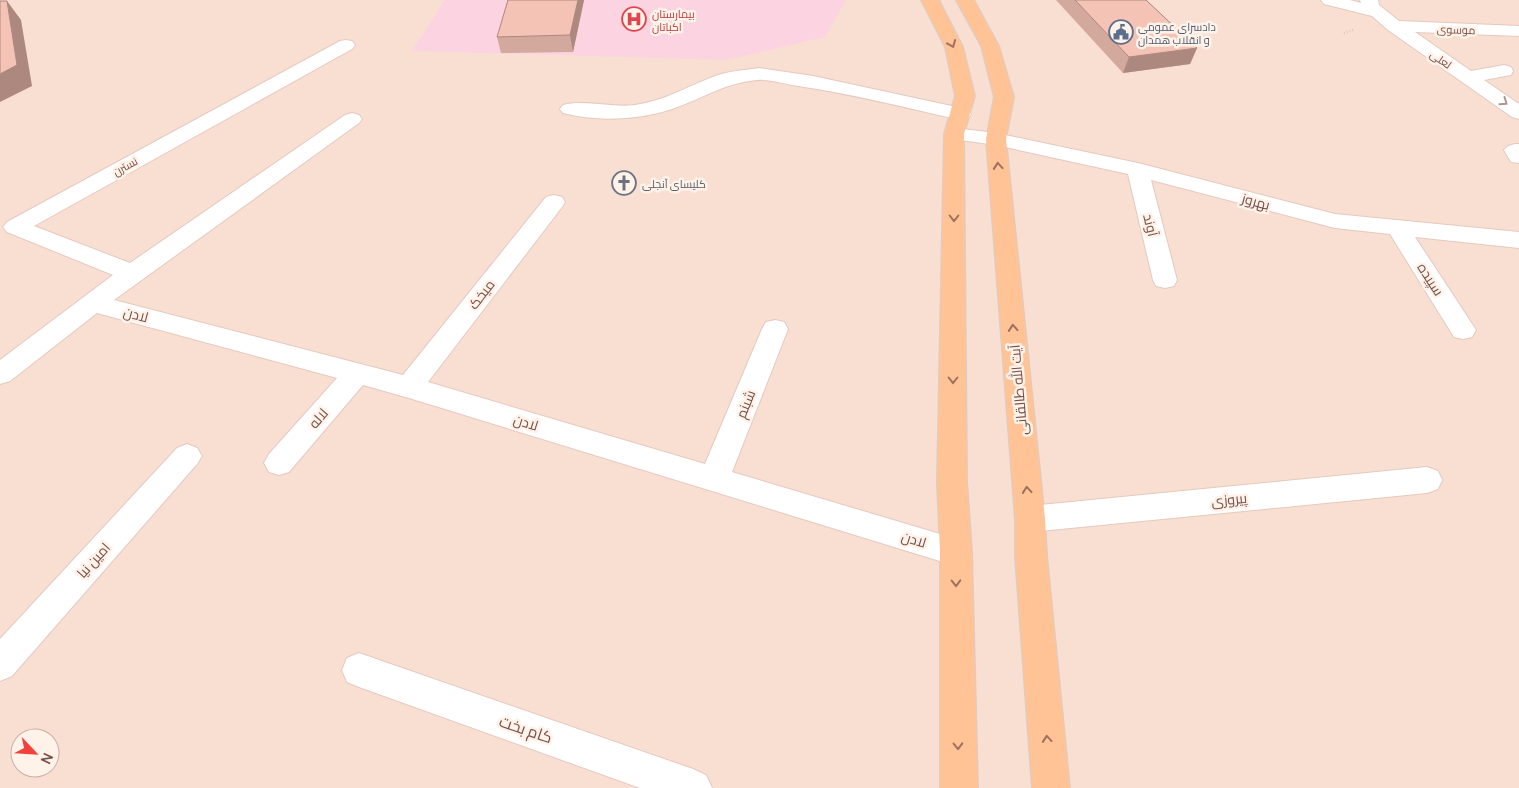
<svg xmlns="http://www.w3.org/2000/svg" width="1519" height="788" font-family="Manrope,Cairo,sans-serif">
	<rect width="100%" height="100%" fill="#feede1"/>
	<!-- residential -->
	<path fill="#f8dfd2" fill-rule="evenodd" d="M0 0H1519V788H0ZM20 738H50V768H20Z"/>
	<!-- medical -->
	<path fill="#fcd3e0" d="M445 0H846L825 37 727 60 412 51Z"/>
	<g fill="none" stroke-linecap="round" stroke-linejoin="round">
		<!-- minor casing -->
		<g stroke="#e5c9bf" stroke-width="2">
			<g id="minor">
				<path d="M1321 0H1350L1361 3 1360 0H1378L1379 5 1399 21 1519 26V36L1415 32 1471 71 1504 65 1511 67 1513 71 1511 75 1484 80 1519 104V119L1512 117 1388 30 1372 16 1324 4Z"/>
				<path d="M346 40 352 41 355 45 352 49 34 226 130 263 345 115 352 113 359 115 362 119 359 123 114 300 403 375 546 197 554 195 562 197 565 202 562 207 428 382 705 464 762 329 766 322 775 320 784 322 788 329 732 472 967 542 972 552 967 562 956 566 409 398 363 385 289 472 279 475 269 472 264 463 269 454 337 378 97 313 10 381 0 384V360L113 275 7 232 3 227 7 222 340 41Z"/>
				<path d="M759 68 813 76 961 108 968 110 971 114 968 118 961 120C907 108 853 94 798 86 785 84 770 79 757 80 724 83 702 99 672 109 639 120 597 122 563 113L560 109 563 105C584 99 612 108 635 105 665 101 690 85 718 75 730 71 746 70 759 68Z"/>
				<path d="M954 128 996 133 1138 163 1335 214 1519 232V248L1415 237 1476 330 1472 337 1463 339 1454 337 1390 234 1335 228 1151 180 1177 280 1174 286 1165 288 1156 286 1153 280 1128 174 996 145 947 138 944 134 947 130Z"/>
				<path d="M1515 144H1519V163L1511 162 1504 150 1508 146Z"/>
				<path d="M187 444 197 448 202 456 197 464 12 676 0 681V639L177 448Z"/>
				<path d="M1427 467 1438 471 1442 480 1438 489 1427 493 1030 532 1019 528 1015 519 1019 510 1030 506Z"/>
				<path d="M359 653 693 769 706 775 712 788H640L359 687 347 682 342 670 347 658Z"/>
			</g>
		</g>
		<!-- major casing -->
		<g stroke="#d9cdcb" stroke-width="2">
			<g id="major">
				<path d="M921 0H939L963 47 975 96 964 134 967 482 972 552 978 788H940V552L937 482 944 134 955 96 945 47Z"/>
				<path d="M956 0H974L999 46 1014 97 1006 139 1045 519 1047 556 1070 788H1032L1015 556V519L986 139 994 97 981 46Z"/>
			</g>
		</g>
		<!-- path -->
		<path stroke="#daa69a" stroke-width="2.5" stroke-dasharray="0.5 2.5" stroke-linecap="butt" d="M1344 33 1353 30"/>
		<!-- minor -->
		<use href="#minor" fill="#fff" fill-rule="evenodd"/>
		<!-- major -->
		<use href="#major" fill="#ffc396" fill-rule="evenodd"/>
	</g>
	<!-- wall -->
	<g fill="#d3a89d">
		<path d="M508 0H584L573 52 501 53 497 37Z"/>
		<path d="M1056 0H1146L1197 48 1190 64 1123 73Z"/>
	</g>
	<!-- shaded-wall -->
	<g fill="#ac887f">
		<path d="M578 0H584L573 52 570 35Z"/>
		<path d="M7 1 21 20 32 86 0 102V74Z"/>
		<path d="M1197 48 1190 64 1123 73 1129 57Z"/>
	</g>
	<!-- building -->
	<g fill="#f5c3b6" stroke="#ac887f">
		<path d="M508 0H578L570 35 497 37Z"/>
		<path d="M1075 0H1146L1197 48 1129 57Z"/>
		<path d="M0 1H7L17 65 0 74Z"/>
	</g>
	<!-- one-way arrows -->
	<defs><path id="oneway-chevron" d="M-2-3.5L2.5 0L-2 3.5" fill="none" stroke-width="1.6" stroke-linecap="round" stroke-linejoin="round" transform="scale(1.25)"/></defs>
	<g stroke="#a0715e">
		<use href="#oneway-chevron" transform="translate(952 44) rotate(68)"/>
		<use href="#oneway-chevron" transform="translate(998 166) rotate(-95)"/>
		<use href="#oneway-chevron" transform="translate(954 218) rotate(90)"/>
		<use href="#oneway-chevron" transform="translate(1013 328) rotate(-95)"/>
		<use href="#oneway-chevron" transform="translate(953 380) rotate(90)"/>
		<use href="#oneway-chevron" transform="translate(1027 490) rotate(-95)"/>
		<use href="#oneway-chevron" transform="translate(956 583) rotate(89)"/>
		<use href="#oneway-chevron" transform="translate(1047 739) rotate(-95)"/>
		<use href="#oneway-chevron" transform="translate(958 746) rotate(89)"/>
	</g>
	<use stroke="#ad9590" href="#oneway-chevron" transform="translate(1504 102) rotate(35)"/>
	<!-- icons -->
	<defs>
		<g id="hospital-ring" transform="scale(1.25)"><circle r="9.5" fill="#fff2e8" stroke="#e0444e" stroke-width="1.5"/><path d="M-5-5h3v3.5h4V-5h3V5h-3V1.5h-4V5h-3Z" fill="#e0444e"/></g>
		<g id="civic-ring" transform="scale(1.25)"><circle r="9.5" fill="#fff2e8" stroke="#5c6f8a" stroke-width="1.5"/><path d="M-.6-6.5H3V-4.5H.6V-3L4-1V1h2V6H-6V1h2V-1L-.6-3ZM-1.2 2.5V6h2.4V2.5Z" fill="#5c6f8a"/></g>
		<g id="church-ring" transform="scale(1.25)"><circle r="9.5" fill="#fff2e8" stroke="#6b7280" stroke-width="1.5"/><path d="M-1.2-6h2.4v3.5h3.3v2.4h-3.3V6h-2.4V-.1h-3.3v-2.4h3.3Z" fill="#6b7280"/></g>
	</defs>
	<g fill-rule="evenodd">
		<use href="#hospital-ring" x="634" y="19"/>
		<use href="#civic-ring" x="1121" y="32"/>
		<use href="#church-ring" x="624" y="183"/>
	</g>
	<g text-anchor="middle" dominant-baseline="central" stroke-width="5" stroke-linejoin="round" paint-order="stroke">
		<!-- far-health labels -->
		<g font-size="11" fill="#be3a42" stroke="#fff2e8" text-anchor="start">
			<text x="652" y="13">بیمارستان<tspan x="652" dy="13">اکباتان</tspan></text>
		</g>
		<!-- far-service labels -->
		<g font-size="11" fill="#4e5e75" stroke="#fff2e8" text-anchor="start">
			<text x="1138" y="26">دادسرای عمومی<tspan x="1138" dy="13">و انقلاب همدان</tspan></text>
		</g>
		<!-- far-street labels -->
		<g font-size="11" fill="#774e46" stroke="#fff2e8">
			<text transform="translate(1456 29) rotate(2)">موسوی</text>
			<text transform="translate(1441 59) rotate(35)">لعلی</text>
			<text transform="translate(125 166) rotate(-29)">نسترن</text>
		</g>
		<!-- far-worship labels -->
		<g font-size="11" fill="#5b616d" stroke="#fff2e8" text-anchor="start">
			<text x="642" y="183">کلیسای آنجلی</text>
		</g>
		<!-- street labels -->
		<g font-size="14" fill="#774e46" stroke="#fff2e8">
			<text transform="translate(1256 201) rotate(15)">بهروز</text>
			<text transform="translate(1151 225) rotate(76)">آوند</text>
			<text transform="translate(1431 279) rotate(57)">سپیده</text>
			<text transform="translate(481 294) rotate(-52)">میخک</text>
			<text transform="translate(136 314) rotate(15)">لادن</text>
			<text transform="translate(1018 390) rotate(-95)">آیت الله طالقانی</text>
			<text transform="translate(745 404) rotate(-68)">شبنم</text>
			<text transform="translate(318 418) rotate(-49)">لاله</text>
			<text transform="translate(526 422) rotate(17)">لادن</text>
			<text transform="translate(1229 499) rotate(-6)">پیروزی</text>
			<text transform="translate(914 539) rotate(17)">لادن</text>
			<text transform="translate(93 560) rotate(-48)">امین نیا</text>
		</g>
		<!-- near-street labels -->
		<g font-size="16" fill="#774e46" stroke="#fff2e8">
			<text transform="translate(526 729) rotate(19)">کام بخت</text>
		</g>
	</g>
	<!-- north arrow -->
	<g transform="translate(35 753) rotate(115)"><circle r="24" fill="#fff2e8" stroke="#c9b0a7"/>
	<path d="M0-4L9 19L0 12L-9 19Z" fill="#f1413d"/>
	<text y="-8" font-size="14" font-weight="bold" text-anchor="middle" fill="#774e46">N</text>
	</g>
</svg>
